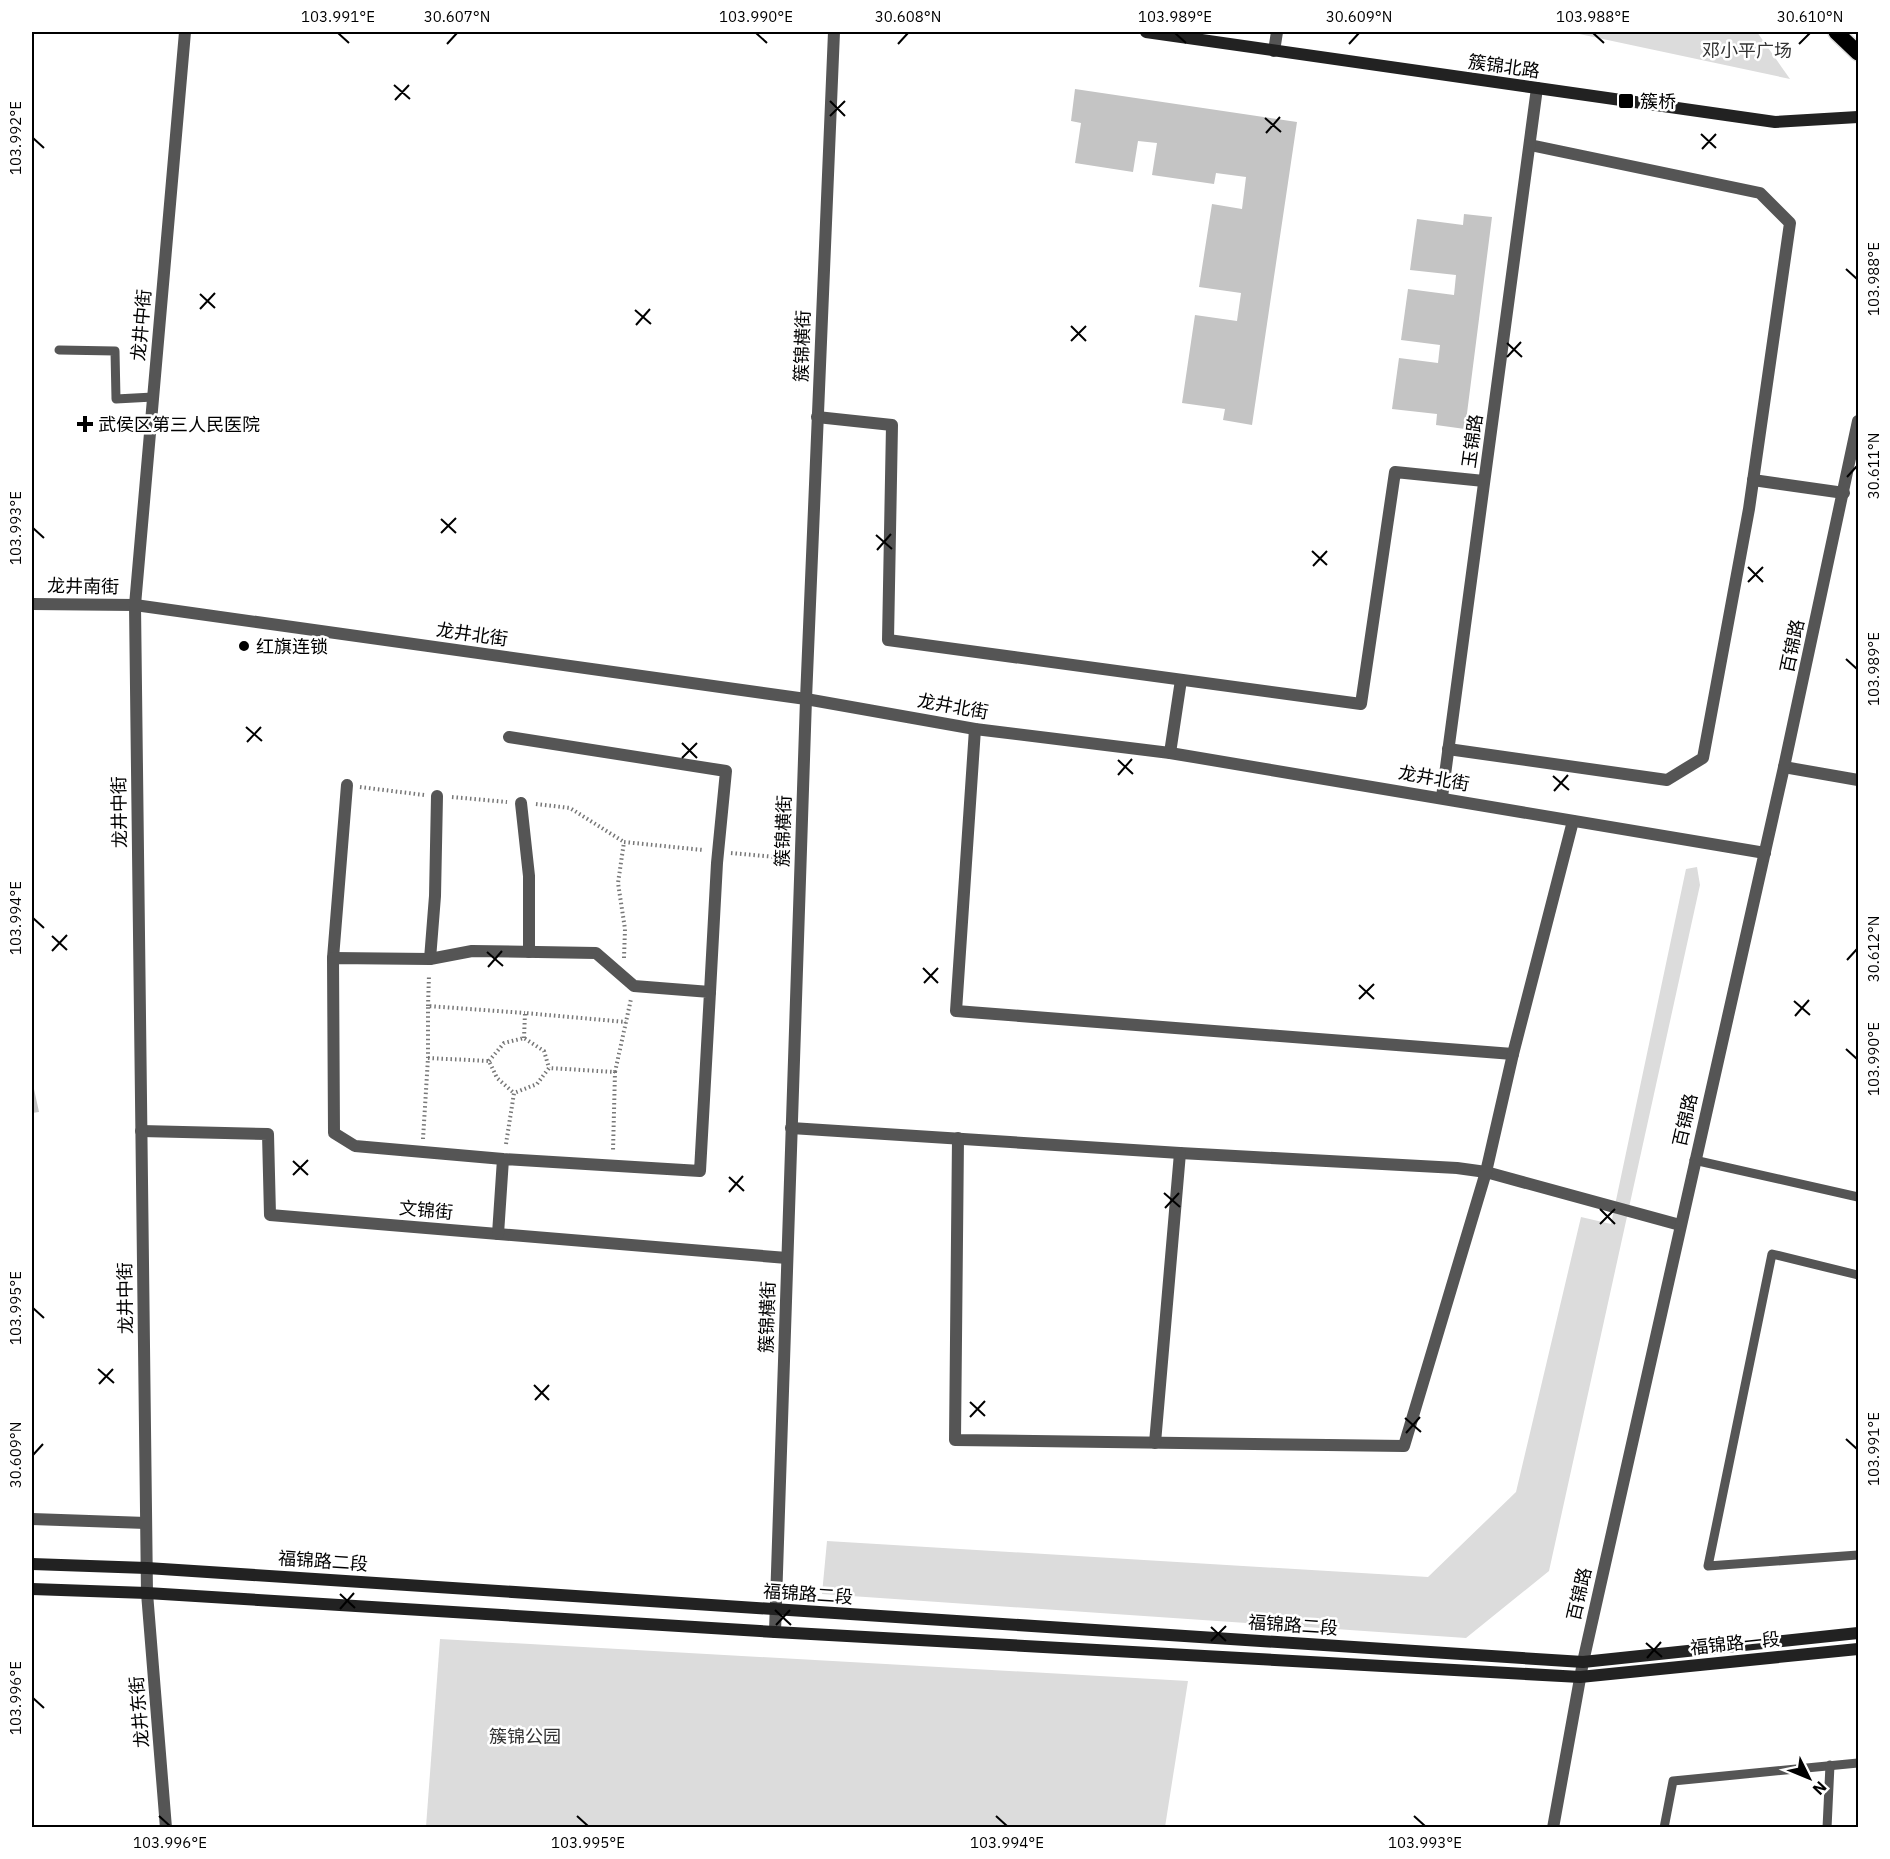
<svg xmlns="http://www.w3.org/2000/svg" width="1890" height="1859" font-family="'IBM Plex Sans','Noto Sans SC',sans-serif">
	<rect width="100%" height="100%" fill="#fff"/>
	<!-- green -->
	<g fill="#dcdcdc">
		<path d="M1570 32H1757L1790 79Z"/>
		<path d="M1697 867 1700 885 1549 1571 1466 1638 822 1594 827 1541 1428 1577 1516 1492 1581 1217 1611 1224 1686 869Z"/>
		<path d="M440 1639 1188 1681 1165 1827H426Z"/>
	</g>
	<!-- building -->
	<g fill="#c4c4c4">
		<path d="M1075 89 1297 122 1252 425 1223 420 1225 409 1182 403 1195 315 1237 321 1241 293 1199 287 1212 204 1242 209 1246 177 1216 173 1214 184 1152 175 1157 143 1138 141 1133 172 1075 163 1081 123 1071 121Z"/>
		<path d="M1464 214 1492 217 1465 429 1436 425 1437 414 1392 409 1399 358 1438 363 1440 345 1401 340 1408 289 1454 295 1456 275 1410 270 1417 219 1463 225Z"/>
		<path d="M32 1080 39 1112 32 1113Z"/>
	</g>
	<g fill="none" stroke-linecap="round" stroke-linejoin="round">
		<!-- primary casing -->
		<g stroke="#dbdbdb" stroke-width="18">
			<path id="primary" d="M1836 32 1858 53"/>
		</g>
		<!-- path -->
		<g stroke="#777" stroke-width="4" stroke-dasharray="1.5 3" stroke-linecap="butt">
			<path d="M360 787 424 795"/>
			<path d="M452 797 507 802"/>
			<path d="M536 804 570 808 624 842"/>
			<path d="M731 853 787 858"/>
			<path d="M624 958 625 929 618 883 624 842 703 850"/>
			<path d="M428 1006 429 975"/>
			<path d="M524 1038 525 1013 626 1022"/>
			<path d="M428 1058 489 1061 497 1078 514 1093"/>
			<path d="M489 1061 504 1043 524 1038 544 1051 549 1068"/>
			<path d="M615 1072 631 999"/>
			<path d="M423 1139 428 1058V1006L525 1013"/>
			<path d="M506 1144 514 1093 537 1084 549 1068 615 1072 613 1151"/>
		</g>
		<!-- lane -->
		<g stroke="#555" stroke-width="9">
			<path d="M59 350 115 351 116 399 153 397"/>
			<path d="M1694 1160 1858 1197"/>
			<path d="M1858 1275 1772 1254 1708 1566 1858 1555"/>
			<path d="M1664 1828 1673 1781 1858 1763"/>
			<path d="M1827 1828 1830 1765"/>
		</g>
		<!-- street -->
		<g stroke="#555" stroke-width="12">
			<path d="M1274 51 1277 32"/>
			<path d="M817 417 892 425 888 640 1361 704 1395 472 1484 481"/>
			<path d="M1753 480 1844 493"/>
			<path d="M32 604 135 605 806 699 975 729 1170 753 1765 853"/>
			<path d="M975 729 956 1011 1513 1054"/>
			<path d="M509 737 726 771 717 863 710 992"/>
			<path d="M1448 749 1667 780 1703 758 1749 509 1790 223 1760 193 1530 145"/>
			<path d="M1170 753 1181 680"/>
			<path d="M1784 767 1858 780"/>
			<path d="M1442 797 1537 88"/>
			<path d="M521 803 529 876V952"/>
			<path d="M333 958 347 785"/>
			<path d="M430 959 435 896 437 796"/>
			<path d="M791 1128 1180 1153 1457 1168 1486 1172 1680 1225"/>
			<path d="M141 1131 268 1134 270 1215 787 1258"/>
			<path d="M958 1138 955 1440 1404 1446 1486 1172 1513 1054 1573 821"/>
			<path d="M498 1234 503 1159 700 1171 710 992 634 986 596 953 472 951 430 959 333 958 334 1133 355 1146 503 1159"/>
			<path d="M1155 1443 1180 1153"/>
			<path d="M32 1519 146 1523"/>
			<path d="M775 1632 806 699 834 32"/>
			<path d="M166 1828 147 1593 135 605 185 32"/>
			<path d="M1553 1828 1583 1662 1784 767 1858 421"/>
		</g>
		<!-- secondary -->
		<g stroke="#222" stroke-width="12">
			<path d="M1146 32 1775 122 1858 117"/>
			<path d="M32 1564 147 1568 1583 1662 1858 1633"/>
			<path d="M32 1589 147 1593 775 1632 1580 1677 1858 1649"/>
		</g>
		<!-- primary -->
		<use href="#primary" stroke="#000" stroke-width="15"/>
	</g>
	<!-- ticks -->
	<path fill="none" stroke="#000" stroke-width="2" d="M338 33 349 43M756 33 767 43M1175 33 1186 43M1593 33 1604 43M447 44 457 33M898 44 908 33M1349 44 1359 33M1799 44 1810 33M394 85 410 99M395 100 409 85M830 101 845 116M830 116 845 101M1265 118 1281 132M1266 133 1280 117M1701 134 1716 148M33 138 44 148M1702 149 1716 134M1846 269 1857 279M200 294 215 308M200 309 215 293M635 310 651 324M636 325 650 309M1071 326 1086 341M1071 341 1086 326M1507 343 1522 357M1507 357 1521 342M1847 477 1857 466M441 519 456 533M33 528 44 538M441 533 456 518M876 535 892 549M877 550 891 534M1312 551 1327 565M1313 566 1327 551M1748 567 1763 582M1748 582 1763 567M1846 659 1857 669M246 727 262 741M247 742 261 727M682 743 697 758M682 758 697 743M1118 760 1133 774M1118 775 1132 759M1553 776 1569 790M1554 791 1568 775M33 918 44 928M52 936 67 950M52 951 67 935M487 952 503 966M1847 960 1857 949M488 967 502 951M923 968 938 983M924 983 938 968M1359 985 1374 999M1359 999 1374 984M1794 1001 1810 1015M1795 1016 1809 1000M1846 1049 1857 1059M293 1161 308 1175M293 1175 308 1160M729 1177 744 1191M729 1192 743 1176M1164 1193 1180 1207M1165 1208 1179 1193M1600 1209 1615 1224M1600 1224 1615 1209M33 1308 44 1318M98 1369 114 1383M99 1384 113 1369M534 1385 549 1400M535 1400 549 1385M970 1402 985 1416M970 1417 985 1401M1405 1418 1421 1432M1406 1433 1420 1417M1846 1439 1857 1449M33 1455 43 1444M340 1594 355 1608M340 1609 354 1593M775 1610 791 1625M776 1625 790 1610M1211 1627 1226 1641M1211 1641 1226 1626M1646 1643 1662 1657M1647 1658 1661 1642M33 1698 44 1708M159 1816 170 1826M577 1816 588 1826M996 1816 1007 1826M1414 1816 1425 1826"/>
	<!-- markers -->
	<g fill="#000" stroke="#fff" stroke-width="2">
		<rect x="1618" y="93" width="16" height="16" rx="3"/>
		<path d="M82 415h6v6h6v6h-6v6h-6v-6h-6v-6h6z"/>
		<circle cx="244" cy="646" r="6"/>
	</g>
	<g text-anchor="middle" dominant-baseline="central" stroke-width="5" stroke-linejoin="round" paint-order="stroke">
		<!-- park labels -->
		<g font-size="18" fill="#333" stroke="#fff">
			<text x="1747" y="50">邓小平广场</text>
			<text x="525" y="1736">簇锦公园</text>
		</g>
		<!-- street labels -->
		<g font-size="18" fill="#000" stroke="#fff">
			<text transform="translate(1504 66) rotate(8)">簇锦北路</text>
			<text transform="translate(141 325) rotate(-85)">龙井中街</text>
			<text transform="translate(802 346) rotate(-88)">簇锦横街</text>
			<text transform="translate(1472 441) rotate(-82)">玉锦路</text>
			<text transform="translate(83 586) rotate(1)">龙井南街</text>
			<text transform="translate(472 634) rotate(8)">龙井北街</text>
			<text transform="translate(1792 646) rotate(-78)">百锦路</text>
			<text transform="translate(953 706) rotate(10)">龙井北街</text>
			<text transform="translate(1434 778) rotate(10)">龙井北街</text>
			<text transform="translate(119 812) rotate(-91)">龙井中街</text>
			<text transform="translate(783 831) rotate(-88)">簇锦横街</text>
			<text transform="translate(1685 1120) rotate(-77)">百锦路</text>
			<text transform="translate(426 1210) rotate(5)">文锦街</text>
			<text transform="translate(125 1298) rotate(-91)">龙井中街</text>
			<text transform="translate(767 1317) rotate(-88)">簇锦横街</text>
			<text transform="translate(323 1561) rotate(4)">福锦路二段</text>
			<text transform="translate(808 1594) rotate(4)">福锦路二段</text>
			<text transform="translate(1579 1594) rotate(-77)">百锦路</text>
			<text transform="translate(1293 1625) rotate(4)">福锦路二段</text>
			<text transform="translate(1735 1643) rotate(-6)">福锦路一段</text>
			<text transform="translate(139 1712) rotate(-95)">龙井东街</text>
		</g>
		<!-- poi labels -->
		<g font-size="18" fill="#000" stroke="#fff" text-anchor="start">
			<text x="1640" y="101">簇桥</text>
			<text x="98" y="424">武侯区第三人民医院</text>
			<text x="256" y="646">红旗连锁</text>
		</g>
	</g>
	<!-- border -->
	<rect width="1890" height="1859" fill="none" stroke="#ffffff" stroke-width="66"/>
	<!-- north arrow -->
	<g transform="translate(1809 1778) rotate(133)" stroke="#ffffff" stroke-width="4.5" paint-order="stroke">
	<path d="M0-4.5L10 22L0 15L-10 22Z" fill="#000000"/>
	<text y="-9" font-size="16" font-weight="bold" text-anchor="middle" fill="#000000">N</text>
	</g>
	<rect x="33" y="33" width="1824" height="1793" fill="none" stroke="#000" stroke-width="2"/>
	<g font-size="15" text-anchor="middle" fill="#000">
		<text x="338" y="22">103.991°E</text>
		<text x="457" y="22">30.607°N</text>
		<text x="756" y="22">103.990°E</text>
		<text x="908" y="22">30.608°N</text>
		<text x="1175" y="22">103.989°E</text>
		<text x="1359" y="22">30.609°N</text>
		<text x="1593" y="22">103.988°E</text>
		<text x="1810" y="22">30.610°N</text>
		<text transform="translate(16 138) rotate(-90)" y="5">103.992°E</text>
		<text transform="translate(1874 279) rotate(-90)" y="5">103.988°E</text>
		<text transform="translate(1874 466) rotate(-90)" y="5">30.611°N</text>
		<text transform="translate(16 528) rotate(-90)" y="5">103.993°E</text>
		<text transform="translate(1874 669) rotate(-90)" y="5">103.989°E</text>
		<text transform="translate(16 918) rotate(-90)" y="5">103.994°E</text>
		<text transform="translate(1874 949) rotate(-90)" y="5">30.612°N</text>
		<text transform="translate(1874 1059) rotate(-90)" y="5">103.990°E</text>
		<text transform="translate(16 1308) rotate(-90)" y="5">103.995°E</text>
		<text transform="translate(1874 1449) rotate(-90)" y="5">103.991°E</text>
		<text transform="translate(16 1455) rotate(-90)" y="5">30.609°N</text>
		<text transform="translate(16 1698) rotate(-90)" y="5">103.996°E</text>
		<text x="170" y="1848">103.996°E</text>
		<text x="588" y="1848">103.995°E</text>
		<text x="1007" y="1848">103.994°E</text>
		<text x="1425" y="1848">103.993°E</text>
	</g>
</svg>
